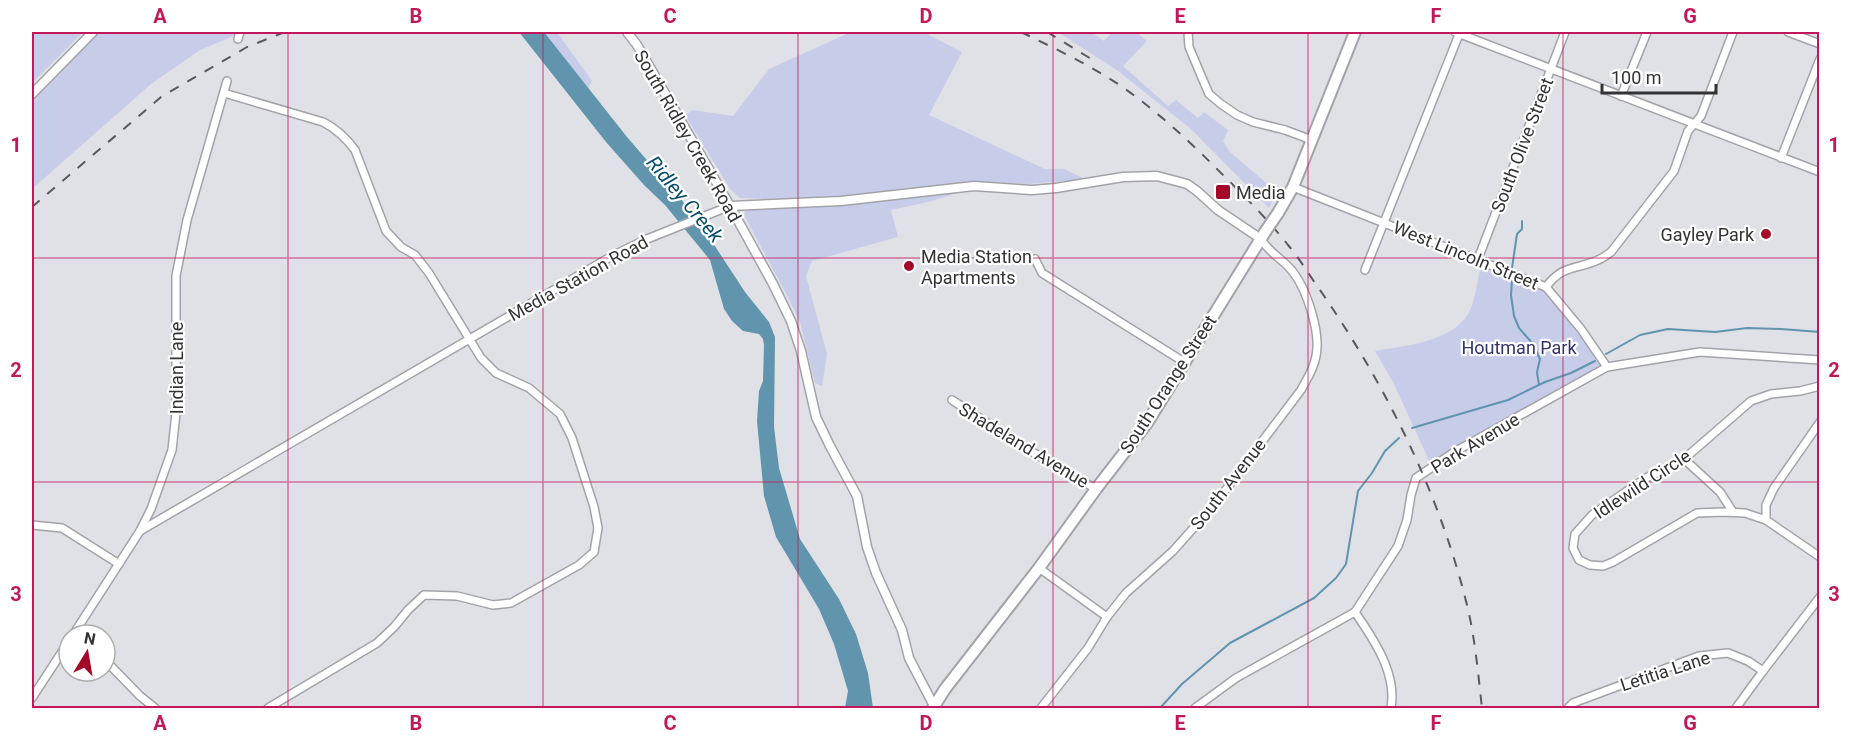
<svg xmlns="http://www.w3.org/2000/svg" width="1851" height="740" font-family="Roboto,sans-serif">
	<rect width="100%" height="100%" fill="#e0e1e7"/>
	<!-- green -->
	<g fill="#c7cce9">
		<path d="M32 32H83L32 83Z"/>
		<path d="M99 32H243L200 50 151 84 32 189V101Z"/>
		<path d="M544 32H555L559 35 592 81 588 88Z"/>
		<path d="M851 32H930L929 35 962 52 929 115 1045 169H1064L1085 179 1029 184 971 181 842 196 764 199 740 198 730 189 685 115 693 110 733 116 769 69Z"/>
		<path d="M1058 32H1091L1104 41 1112 32H1136L1147 41 1123 66 1168 106 1176 100 1198 118 1204 112 1228 130 1223 141 1230 152 1277 192 1269 208 1191 129 1118 71Z"/>
		<path d="M964 191 932 201 891 210 898 237 812 261 806 276 827 354 822 386 815 383 800 322 783 288 744 215 746 208 806 207 841 205Z"/>
		<path d="M1481 265 1546 287 1607 367 1432 467 1393 382 1375 351C1404 346 1451 342 1468 314 1476 300 1477 281 1481 265Z"/>
	</g>
	<!-- water -->
	<path fill="#6194ad" d="M519 32H544L627 137 652 166 672 184 690 213 709 237 745 292 769 322 775 337 774 427 779 468 800 539 839 599 856 634 868 673 873 708H845L848 691 834 644 819 609 776 537 764 496 757 421 759 391 763 381 764 345 763 339 759 334 743 331 732 321 724 309 710 260 665 205 644 185 606 142Z"/>
	<g fill="none" stroke-linecap="round" stroke-linejoin="round">
		<!-- stream -->
		<g stroke="#6194ad" stroke-width="2">
			<path d="M1512 268 1517 234 1522 229V221"/>
			<path d="M1512 280 1511 295 1514 316 1519 328 1533 344 1540 359 1537 372 1539 385"/>
			<path d="M1606 354 1640 335 1668 329 1715 332 1747 328 1781 329 1820 332"/>
			<path d="M1412 428 1508 400 1545 382 1571 373 1595 361"/>
			<path d="M1160 708 1182 684 1230 643 1314 598 1336 578 1346 564 1358 491 1372 473 1385 451 1399 438"/>
		</g>
		<!-- minor casing -->
		<g stroke="#a2a3a9" stroke-width="10">
			<g id="minor">
				<path d="M1188 32 1189 47 1203 80 1209 94 1221 104 1237 115 1253 122 1285 130 1312 140"/>
				<path d="M1455 32 1820 172"/>
				<path d="M1788 32 1820 44"/>
				<path d="M238 39 240 32"/>
				<path d="M224 93 323 122C337 129 346 138 355 150L386 231 401 247 415 255 429 273 481 358 496 373 529 388 560 414 572 438 594 507 598 528 594 552 579 565 511 603 493 605 457 596 424 595 408 610 394 627 377 643 268 708"/>
				<path d="M1621 96 1647 32"/>
				<path d="M1781 158 1820 59"/>
				<path d="M1293 187 1546 287 1581 329 1607 367"/>
				<path d="M1035 259 1042 273 1184 362"/>
				<path d="M1478 259 1565 32"/>
				<path d="M1365 270 1460 32"/>
				<path d="M1546 287C1563 264 1576 270 1598 260 1603 258 1607 255 1611 252L1674 171 1688 131 1701 116 1733 32"/>
				<path d="M1820 386 1800 391 1771 394 1751 401 1684 459 1646 478 1592 515 1575 534 1573 548 1579 560 1590 565 1603 566 1613 562 1697 513 1723 512 1745 513 1766 520 1820 557"/>
				<path d="M952 400 1024 447 1096 489"/>
				<path d="M1684 459 1720 492 1733 512"/>
				<path d="M1766 520V505L1774 488 1820 422"/>
				<path d="M32 525 62 528 119 564"/>
				<path d="M140 531 612 256 647 239 730 206"/>
				<path d="M1039 568 1107 617"/>
				<path d="M1355 612C1374 640 1397 673 1391 708"/>
				<path d="M73 635 140 531 151 509 172 450 176 413V276L187 220 227 81"/>
				<path d="M105 660 140 696 155 708"/>
				<path d="M1763 671 1820 597"/>
				<path d="M32 698 69 641"/>
				<path d="M1041 708 1088 648 1107 617 1126 593 1173 551 1197 524 1221 496 1301 390C1307 379 1314 369 1316 356 1321 333 1307 290 1293 272 1283 259 1269 253 1261 239"/>
				<path d="M1195 708 1236 678 1355 612 1398 546 1407 520 1411 495 1416 478 1456 451 1607 367 1700 352 1820 360"/>
				<path d="M1568 708 1573 703 1699 656 1728 653 1748 661 1763 671 1736 708"/>
			</g>
		</g>
		<!-- tertiary casing -->
		<g stroke="#a2a3a9" stroke-width="11">
			<g id="tertiary">
				<path d="M627 32 637 45 730 206 773 284 791 321 801 351 816 417 830 446 857 496 867 547 876 573 902 630 909 658 934 706"/>
				<path d="M32 94 93 32"/>
				<path d="M730 206 841 201 974 186 1032 190 1056 188 1123 177 1157 176 1187 184 1197 191 1218 210 1261 239"/>
			</g>
		</g>
		<!-- secondary casing -->
		<g stroke="#a2a3a9" stroke-width="14">
			<g id="secondary">
				<path d="M1278 213 1293 187 1355 32"/>
				<path d="M933 708 945 689 1039 568 1096 489 1147 423 1265 232"/>
			</g>
		</g>
		<!-- minor -->
		<use href="#minor" stroke="#fff" stroke-width="7"/>
		<!-- tertiary -->
		<use href="#tertiary" stroke="#fff" stroke-width="8"/>
		<!-- secondary -->
		<use href="#secondary" stroke="#fff" stroke-width="10"/>
		<!-- rail -->
		<g stroke="#59595c" stroke-width="2" stroke-dasharray="10 10" stroke-linecap="butt">
			<path d="M1021 32C1054 48 1090 65 1121 86 1154 109 1185 137 1214 166 1239 191 1266 217 1288 245 1300 259 1309 275 1320 290 1385 384 1438 490 1466 601 1475 636 1478 673 1482 708"/>
			<path d="M1047 32 1093 60"/>
			<path d="M32 207 161 97 247 47 285 32"/>
		</g>
		<!-- secondary-bridge casing -->
		<g stroke="#a2a3a9" stroke-width="14" stroke-linecap="butt">
			<path id="secondary-bridge" d="M1265 232 1278 213"/>
		</g>
		<!-- secondary-bridge -->
		<use href="#secondary-bridge" stroke="#fff" stroke-width="10"/>
	</g>
	<!-- grid -->
	<path fill="none" stroke="#c2185b" stroke-width="1.5" stroke-opacity="0.55" d="M288 32V708M543 32V708M798 32V708M1053 32V708M1308 32V708M1563 32V708M32 258H1820M32 482H1820"/>
	<!-- markers -->
	<g fill="#a40728" stroke="#fff" stroke-width="2">
		<rect x="1215" y="184" width="16" height="16" rx="3"/>
		<circle cx="1766" cy="234" r="6"/>
		<circle cx="909" cy="266" r="6"/>
	</g>
	<g text-anchor="middle" dominant-baseline="central" stroke-width="4.5" stroke-linejoin="round" paint-order="stroke">
		<!-- street labels -->
		<g font-size="18" fill="#333335" stroke="#fff">
			<text transform="translate(688 136) rotate(60)">South Ridley Creek Road</text>
			<text transform="translate(1522 145) rotate(-69)">South Olive Street</text>
			<text transform="translate(1466 255) rotate(22)">West Lincoln Street</text>
			<text transform="translate(578 278) rotate(-29)">Media Station Road</text>
			<text transform="translate(176 368) rotate(-90)">Indian Lane</text>
			<text transform="translate(1168 384) rotate(-57)">South Orange Street</text>
			<text transform="translate(1475 443) rotate(-31)">Park Avenue</text>
			<text transform="translate(1024 445) rotate(31)">Shadeland Avenue</text>
			<text transform="translate(1228 484) rotate(-52)">South Avenue</text>
			<text transform="translate(1642 484) rotate(-33)">Idlewild Circle</text>
			<text transform="translate(1665 671) rotate(-18)">Letitia Lane</text>
		</g>
		<!-- poi labels -->
		<g font-size="18" fill="#333335" stroke="#fff" text-anchor="start">
			<text x="1236" y="192">Media</text>
			<text x="1754" y="234" text-anchor="end">Gayley Park</text>
			<text x="921" y="256">Media Station<tspan x="921" dy="21">Apartments</tspan></text>
		</g>
		<!-- park labels -->
		<g font-size="18" fill="#30346c" stroke="#fff">
			<text x="1519" y="347">Houtman Park</text>
		</g>
		<!-- water labels -->
		<g font-size="20" font-style="italic" fill="#054d68" stroke="#fff">
			<text transform="translate(685 199) rotate(50)">Ridley Creek</text>
		</g>
	</g>
	<!-- border -->
	<rect width="1851" height="740" fill="none" stroke="#ffffff" stroke-width="66"/>
	<!-- north arrow -->
	<g transform="translate(87 653) rotate(11)"><circle r="28" fill="#ffffff" stroke="#adadae" stroke-width="1.5"/>
	<path d="M0-4.5L10 22L0 15L-10 22Z" fill="#a40728"/>
	<text y="-9" font-size="16" font-weight="bold" text-anchor="middle" fill="#333335">N</text>
	</g>
	<!-- scale -->
	<path d="M1602 84v9h114v-9" fill="none" stroke="#333335" stroke-width="3"/>
	<text x="1611" y="84" font-size="18" fill="#333335" stroke="#ffffff" stroke-width="4.5" paint-order="stroke">100 m</text>
	<rect x="33" y="33" width="1785" height="674" fill="none" stroke="#c2185b" stroke-width="2"/>
	<g font-size="20" text-anchor="middle" font-weight="bold" fill="#c2185b">
		<text x="160" y="23">A</text>
		<text x="416" y="23">B</text>
		<text x="670" y="23">C</text>
		<text x="926" y="23">D</text>
		<text x="1180" y="23">E</text>
		<text x="1436" y="23">F</text>
		<text x="1690" y="23">G</text>
		<text x="16" y="152">1</text>
		<text x="1834" y="152">1</text>
		<text x="16" y="377">2</text>
		<text x="1834" y="377">2</text>
		<text x="16" y="601">3</text>
		<text x="1834" y="601">3</text>
		<text x="160" y="730">A</text>
		<text x="416" y="730">B</text>
		<text x="670" y="730">C</text>
		<text x="926" y="730">D</text>
		<text x="1180" y="730">E</text>
		<text x="1436" y="730">F</text>
		<text x="1690" y="730">G</text>
	</g>
</svg>
